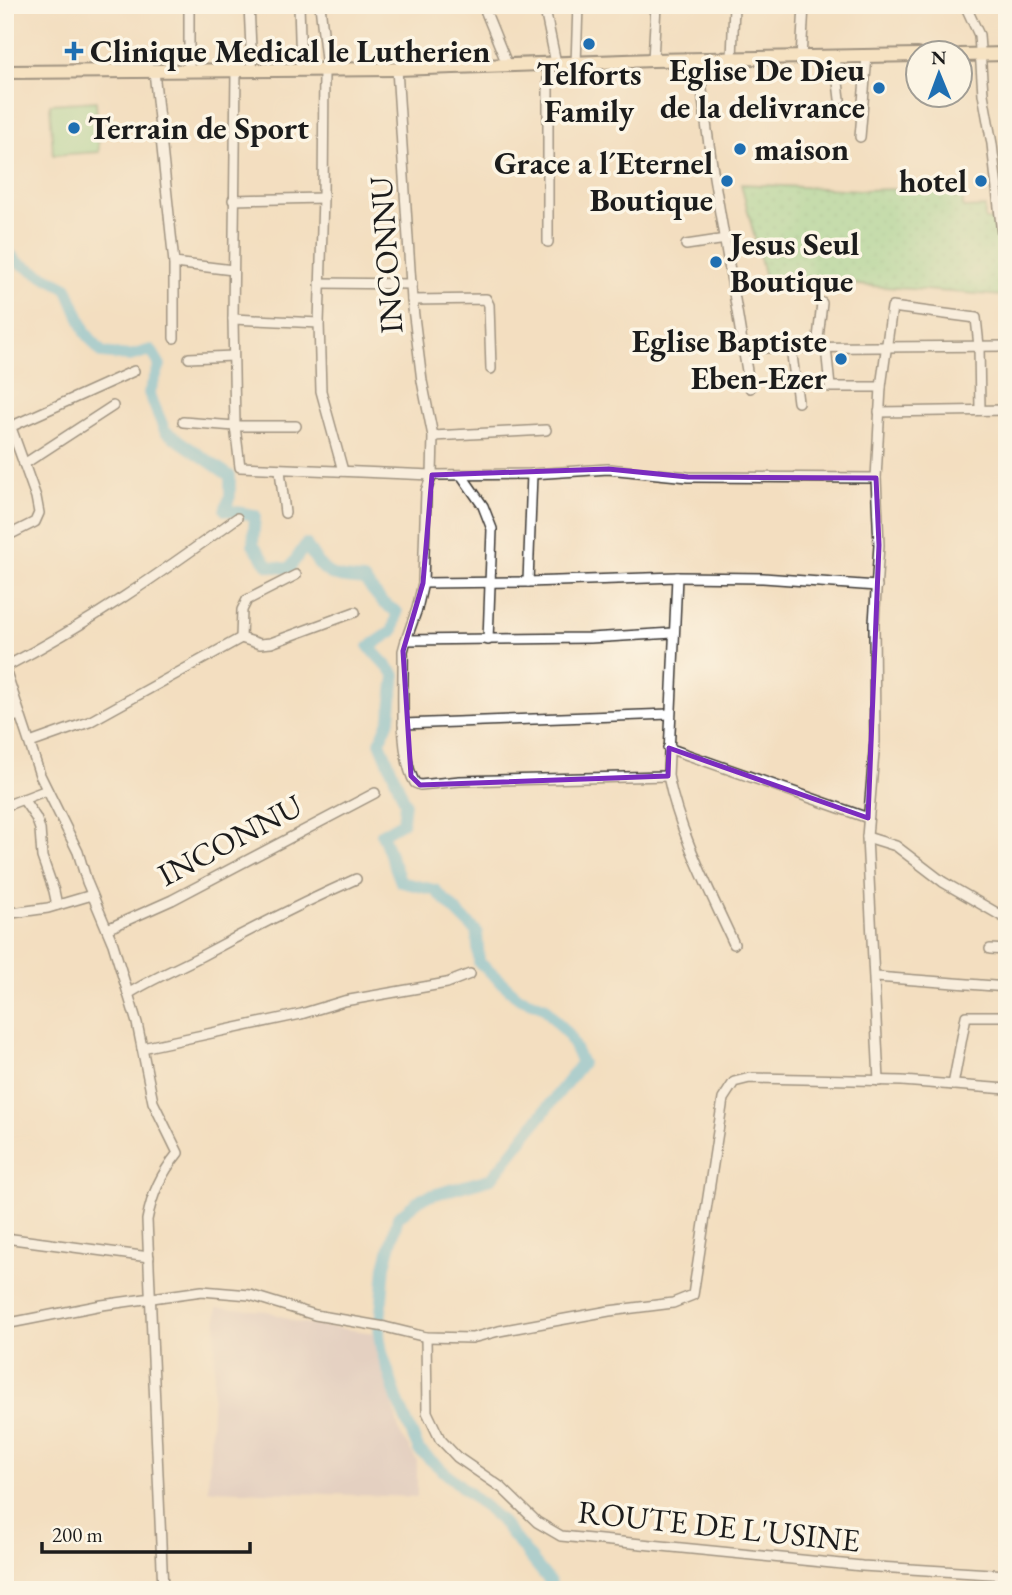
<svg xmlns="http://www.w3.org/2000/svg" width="1012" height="1595" font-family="'EB Garamond',serif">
	<defs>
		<pattern id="grass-dots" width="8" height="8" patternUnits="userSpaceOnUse" patternTransform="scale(1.75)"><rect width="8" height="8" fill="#90d995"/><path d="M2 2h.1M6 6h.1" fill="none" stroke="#7cba80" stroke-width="1.8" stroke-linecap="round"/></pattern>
	</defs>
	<rect width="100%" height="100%" fill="#fcf5e5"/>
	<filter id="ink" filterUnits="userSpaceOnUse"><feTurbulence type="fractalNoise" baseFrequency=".0143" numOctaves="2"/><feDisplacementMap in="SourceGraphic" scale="14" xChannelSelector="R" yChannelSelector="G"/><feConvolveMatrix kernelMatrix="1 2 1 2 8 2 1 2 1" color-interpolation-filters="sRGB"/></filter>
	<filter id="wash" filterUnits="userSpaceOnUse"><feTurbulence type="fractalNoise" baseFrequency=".00686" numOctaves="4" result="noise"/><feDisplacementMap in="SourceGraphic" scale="28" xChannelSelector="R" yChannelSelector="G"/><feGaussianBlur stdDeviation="1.57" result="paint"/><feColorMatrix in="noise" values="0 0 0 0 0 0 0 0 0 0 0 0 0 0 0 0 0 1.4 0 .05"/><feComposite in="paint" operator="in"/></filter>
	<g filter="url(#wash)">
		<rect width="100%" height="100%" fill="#f3dec0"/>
		<!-- industrial -->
		<path fill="#d2bec3" d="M217 1308 268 1311 296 1322 374 1333 400 1433 417 1461V1497L208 1490Z"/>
		<!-- grass -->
		<path fill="url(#grass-dots)" stroke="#567a58" stroke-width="2" d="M741 184 861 190 963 187V208L985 207V220H999L1003 296 765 278Z"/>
		<!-- park -->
		<path fill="#90d995" stroke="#567a58" stroke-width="2" d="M96 101 99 152 53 155 50 104Z"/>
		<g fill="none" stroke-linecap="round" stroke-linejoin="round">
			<!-- river -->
			<path stroke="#5dbbdb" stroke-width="12" d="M5 249 19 263 67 288 86 333 102 353 130 356 151 350 160 365 149 393 165 431 230 476V496L225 510 255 515 253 545 269 566 289 569 306 544C324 576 329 577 364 580L383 603 397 612 393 631 369 647 395 675 390 718 380 742 405 802 403 822 382 834 401 882 435 890 477 932 479 962 518 997 544 1007 569 1036 582 1063 492 1178 422 1198 398 1217 385 1266 379 1334 382 1352 397 1399 419 1450 499 1519 551 1583 552 1590"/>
		</g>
	</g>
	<g filter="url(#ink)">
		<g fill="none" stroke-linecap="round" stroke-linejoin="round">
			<!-- street casing -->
			<g stroke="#3c3935" stroke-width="12">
				<g id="street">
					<path d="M249 5 252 70"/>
					<path d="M299 5 301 69"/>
					<path d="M320 5 327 69"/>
					<path d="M483 5 507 64"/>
					<path d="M544 5 556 63"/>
					<path d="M965 5 979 35 983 94 992 144 1007 279"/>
					<path d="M835 57 840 99"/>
					<path d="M801 58 804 5"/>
					<path d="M699 59C707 156 728 251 743 348L1007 346"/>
					<path d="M732 59 734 5"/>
					<path d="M653 60 656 5"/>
					<path d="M548 64V242"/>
					<path d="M576 64 578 5"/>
					<path d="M397 69 412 300 422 381 433 436 432 475 426 491 423 583 417 609 406 640 590 638 673 633"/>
					<path d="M236 70 233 319 235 426H296"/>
					<path d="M154 71 174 263 233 270"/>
					<path d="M189 71V5"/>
					<path d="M860 137 867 56"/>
					<path d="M233 200 323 198"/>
					<path d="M686 245 726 239"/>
					<path d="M174 263V338"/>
					<path d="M320 283 412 284"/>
					<path d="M412 300 486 299 489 305 491 369"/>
					<path d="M233 319 319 323 323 198 324 69"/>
					<path d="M319 323 321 391 343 471"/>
					<path d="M791 347 798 402"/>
					<path d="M817 347 822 303"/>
					<path d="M826 347 830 387H881"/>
					<path d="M743 348 750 388"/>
					<path d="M189 358 233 356"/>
					<path d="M5 411 36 497 39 513 35 522 5 537"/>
					<path d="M879 412 1007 410"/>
					<path d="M183 422 235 426 240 467 432 475 532 474 608 469 688 477 876 478"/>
					<path d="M10 427 134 371"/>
					<path d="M433 436 546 430"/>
					<path d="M24 464 113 406"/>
					<path d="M280 470 285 513"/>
					<path d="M532 474 528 582 677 577 668 776C680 835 709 889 734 944"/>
					<path d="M462 476 483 506 492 529 488 640"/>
					<path d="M677 577 763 578 877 586"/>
					<path d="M423 583 528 582"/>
					<path d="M241 638 242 610 247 600 296 575"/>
					<path d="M406 640 403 651C404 685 398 755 415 783L420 785 460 781 668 776"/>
					<path d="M5 667C88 624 161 573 237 518"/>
					<path d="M5 669 40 775 78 852 87 882 113 944 137 1023 153 1102 178 1153C161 1174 152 1194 147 1220L163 1590"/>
					<path d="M5 721 20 714"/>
					<path d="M403 724 670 714"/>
					<path d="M30 743 89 722 241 638 260 644 271 643 355 612"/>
					<path d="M668 748 868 818"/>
					<path d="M23 799 36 818 40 829 42 857 54 891 57 905"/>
					<path d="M5 806 47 790"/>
					<path d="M867 837 896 846 943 882 1007 919"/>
					<path d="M5 914 48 908 92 895"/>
					<path d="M107 929 172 900 375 793"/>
					<path d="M990 949 1007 950"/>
					<path d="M876 977 1007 987"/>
					<path d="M128 994C153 978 179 968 205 954 255 927 304 902 356 879"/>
					<path d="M142 1048 301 1014 344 1001 447 983 470 974"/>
					<path d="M879 1081 867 837 875 741 874 623 879 545 876 478 881 387 892 307 976 318 979 346 980 410"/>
					<path d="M953 1085 966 1016H1007"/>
					<path d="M5 1238 149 1257"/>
					<path d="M5 1324 102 1305 202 1291 250 1295 315 1315 385 1327 426 1337 472 1338 499 1331 609 1311 673 1303 693 1295 723 1099 734 1082 750 1078 902 1081 1007 1089"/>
					<path d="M426 1337 427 1412 440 1439 457 1457 502 1488 537 1522 561 1536 862 1566 1007 1575"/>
				</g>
			</g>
			<!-- secondary casing -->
			<g stroke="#3c3935" stroke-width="16">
				<g id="secondary">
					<path d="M960 55 1007 54"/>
					<path d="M5 72 397 69 653 60 918 55"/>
				</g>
			</g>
			<!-- street -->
			<use href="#street" stroke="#fff" stroke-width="9"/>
			<!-- secondary -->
			<use href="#secondary" stroke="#fbe6c4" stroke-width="12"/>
		</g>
	</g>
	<!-- marked area -->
	<path d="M0 0H1012V1595H0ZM608 469 688 477 876 478 879 545 868 818 669 748 668 776 420 785 411 776 403 651 423 583 432 475Z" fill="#f3dec0" fill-opacity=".55" fill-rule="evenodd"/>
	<path fill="none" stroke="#7b2cbf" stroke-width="5" stroke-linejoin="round" d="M608 469 688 477 876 478 879 545 868 818 669 748 668 776 420 785 411 776 403 651 423 583 432 475Z"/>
	<!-- markers -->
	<g fill="#1f6fb2" stroke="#fcf5e5" stroke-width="2.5">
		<circle cx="589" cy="44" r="7"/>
		<path d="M70.5 40.5h7v7h7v7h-7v7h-7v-7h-7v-7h7z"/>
		<circle cx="879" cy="88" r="7"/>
		<circle cx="74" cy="128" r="7"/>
		<circle cx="740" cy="149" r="7"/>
		<circle cx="727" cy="181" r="7"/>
		<circle cx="981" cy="181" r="7"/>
		<circle cx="716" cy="262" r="7"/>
		<circle cx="841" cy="359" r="7"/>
	</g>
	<g text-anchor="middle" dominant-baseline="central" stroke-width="7" stroke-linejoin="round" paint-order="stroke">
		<!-- poi labels -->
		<g font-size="32" font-weight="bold" fill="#1c1c1c" stroke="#fcf5e5" text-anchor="start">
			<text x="90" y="51">Clinique Medical le Lutherien</text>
			<text x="865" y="70" text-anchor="end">Eglise De Dieu<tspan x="865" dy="37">de la delivrance</tspan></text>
			<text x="589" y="74" text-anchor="middle">Telforts<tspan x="589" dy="37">Family</tspan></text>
			<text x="88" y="128">Terrain de Sport</text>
			<text x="754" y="149">maison</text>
			<text x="713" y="163" text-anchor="end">Grace a l´Eternel<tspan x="713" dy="37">Boutique</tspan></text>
			<text x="967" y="181" text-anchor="end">hotel</text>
			<text x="730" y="244">Jesus Seul<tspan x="730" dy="37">Boutique</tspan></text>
			<text x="827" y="341" text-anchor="end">Eglise Baptiste<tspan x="827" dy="37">Eben-Ezer</tspan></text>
		</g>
		<!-- street labels -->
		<g font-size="32" fill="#1c1c1c" stroke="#fcf5e5">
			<text transform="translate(386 255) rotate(-94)">INCONNU</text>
			<text transform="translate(230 840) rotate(-28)">INCONNU</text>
			<text transform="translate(719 1526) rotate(6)">ROUTE DE L'USINE</text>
		</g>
	</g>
	<!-- margin -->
	<rect width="1012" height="1595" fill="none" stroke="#fcf5e5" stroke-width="28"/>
	<!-- north arrow -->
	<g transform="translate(939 74) rotate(359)"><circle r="33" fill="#fcf5e5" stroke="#a29e95" stroke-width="2"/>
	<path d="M0-5L12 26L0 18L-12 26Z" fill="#1f6fb2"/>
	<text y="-10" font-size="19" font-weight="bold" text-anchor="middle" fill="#1c1c1c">N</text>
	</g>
	<!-- scale -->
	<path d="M42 1542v10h208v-10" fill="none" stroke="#1c1c1c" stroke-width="3.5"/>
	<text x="52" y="1542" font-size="21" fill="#1c1c1c" stroke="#fcf5e5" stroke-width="5" paint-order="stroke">200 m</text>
</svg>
